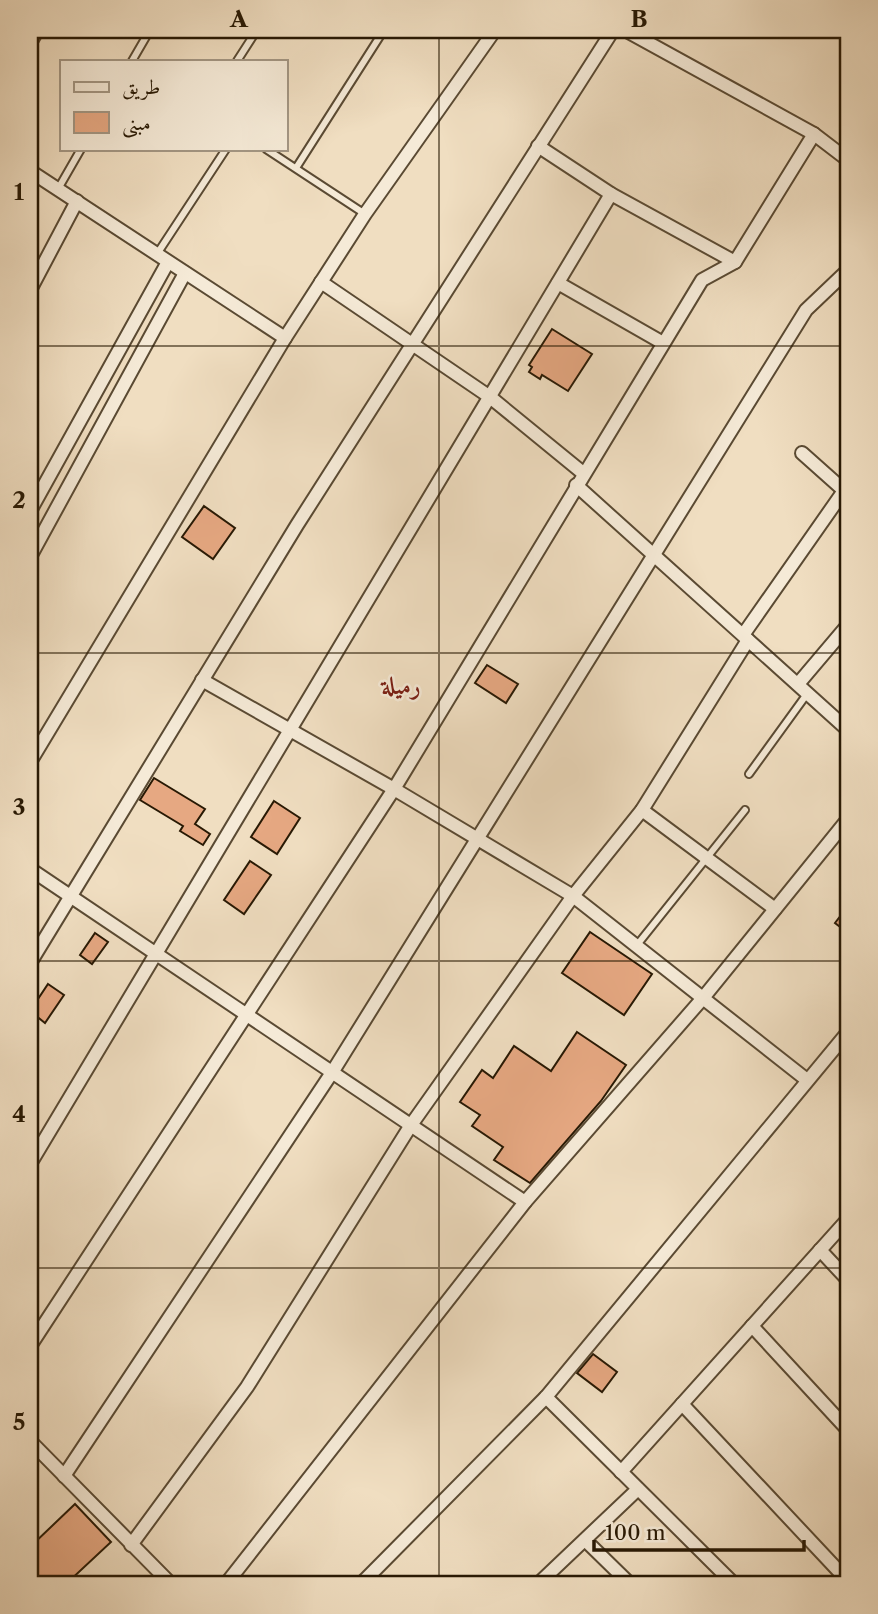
<svg xmlns="http://www.w3.org/2000/svg" width="878" height="1614" font-family="'Libre Caslon Text',Amiri,serif">
	<rect width="100%" height="100%" fill="#f0dec1"/>
	<filter id="stains"><feTurbulence type="fractalNoise" baseFrequency=".00286" numOctaves="4"/><feColorMatrix values="0 0 0 0 .2 0 0 0 0 .09 0 0 0 0 .02 0 0 0 .5 -.17"/></filter>
	<radialGradient id="worn" r=".72"><stop offset=".6" stop-color="#630" stop-opacity="0"/><stop offset="1" stop-color="#630" stop-opacity=".3"/></radialGradient>
	<!-- building -->
	<g fill="#e6a882" stroke="#281904" stroke-width="2">
		<path d="M552 329 592 354 568 391 542 375 540 379 529 372 532 367 529 365Z"/>
		<path d="M204 506 235 528 213 559 182 537Z"/>
		<path d="M487 665 518 684 506 703 475 683Z"/>
		<path d="M154 778 205 809 195 824 210 834 203 845 180 831 183 826 140 800Z"/>
		<path d="M274 801 300 818 277 854 251 837Z"/>
		<path d="M250 861 271 875 244 914 224 900Z"/>
		<path d="M848 906V933L835 923Z"/>
		<path d="M590 932 652 974 624 1015 562 973Z"/>
		<path d="M95 933 108 942 92 964 80 955Z"/>
		<path d="M48 984 64 995 45 1023 30 1011Z"/>
		<path d="M577 1032 626 1065 601 1101 530 1183 494 1160 503 1147 472 1126 480 1115 460 1102 482 1070 493 1078 514 1046 551 1071Z"/>
		<path d="M593 1354 617 1372 602 1392 577 1373Z"/>
		<path d="M75 1504 111 1542 66 1584H30V1547Z"/>
	</g>
	<g fill="none" stroke-linecap="round" stroke-linejoin="round">
		<!-- service casing -->
		<g stroke="#5a4a33" stroke-width="10">
			<g id="service">
				<path d="M30 49 41 30"/>
				<path d="M132 61 150 30"/>
				<path d="M237 61 257 30"/>
				<path d="M266 149 365 214"/>
				<path d="M296 168 384 30"/>
				<path d="M58 189 81 149"/>
				<path d="M157 254 226 149"/>
				<path d="M749 774 807 694"/>
				<path d="M637 945 745 810"/>
			</g>
		</g>
		<!-- minor casing -->
		<g stroke="#5a4a33" stroke-width="16">
			<g id="minor">
				<path d="M625 30 814 134 848 160"/>
				<path d="M538 146 611 194 735 262"/>
				<path d="M30 171 285 338"/>
				<path d="M321 282 490 397 583 473"/>
				<path d="M558 283 663 343"/>
				<path d="M30 290 77 201"/>
				<path d="M802 453 848 494"/>
				<path d="M576 485 848 730"/>
				<path d="M30 511 168 262"/>
				<path d="M30 557 185 273"/>
				<path d="M743 635 848 485"/>
				<path d="M202 680 394 789 573 896 807 1080"/>
				<path d="M798 684 848 625"/>
				<path d="M30 762 285 338 365 214 495 30"/>
				<path d="M642 810 775 909"/>
				<path d="M30 869 525 1202"/>
				<path d="M30 963 297 525 613 30"/>
				<path d="M30 1164 611 194"/>
				<path d="M820 1250 848 1280"/>
				<path d="M752 1326 848 1430"/>
				<path d="M30 1346 394 789 702 280 735 262 814 134"/>
				<path d="M546 1397 734 1584"/>
				<path d="M682 1404 848 1581"/>
				<path d="M30 1441 171 1584"/>
				<path d="M621 1472 848 1219"/>
				<path d="M64 1476 333 1071 806 310 848 270"/>
				<path d="M585 1540 630 1584"/>
				<path d="M131 1545 247 1387 411 1125 573 896 642 810 748 640"/>
				<path d="M226 1584 525 1202 703 998 848 819"/>
				<path d="M361 1584 546 1397 848 1032"/>
				<path d="M538 1584 638 1489"/>
			</g>
		</g>
		<!-- service -->
		<use href="#service" stroke="#f5ead7" stroke-width="6"/>
		<!-- minor -->
		<use href="#minor" stroke="#f5ead7" stroke-width="12"/>
	</g>
	<!-- grid -->
	<path fill="none" stroke="#281904" stroke-width="2" stroke-opacity="0.55" d="M439 30V1584M30 346H848M30 653H848M30 961H848M30 1268H848"/>
	<g text-anchor="middle" dominant-baseline="central" stroke-width="5" stroke-linejoin="round" paint-order="stroke">
		<!-- district labels -->
		<g font-size="24" font-weight="bold" fill="#7a1f14" stroke="#f5ead7">
			<text x="401" y="685">رميلة</text>
		</g>
	</g>
	<!-- margin -->
	<rect width="878" height="1614" fill="none" stroke="#f0dec1" stroke-width="77"/>
	<!-- legend -->
	<rect x="60" y="60" width="228" height="91" fill="#f5ead7" stroke="#a39683" stroke-width="2"/>
	<rect x="74" y="82" width="35" height="10" fill="#f5ead7" stroke="#a39683" stroke-width="2"/>
	<text x="122" y="94" font-size="21" fill="#281904">طريق</text>
	<rect x="74" y="112" width="35" height="21" fill="#e6a882" stroke="#a39683" stroke-width="2"/>
	<text x="122" y="130" font-size="21" fill="#281904">مبنى</text>
	<!-- scale -->
	<path d="M594 1540v10h210v-10" fill="none" stroke="#281904" stroke-width="3.5"/>
	<text x="605" y="1540" font-size="21" fill="#281904" stroke="#f5ead7" stroke-width="5" paint-order="stroke">100 m</text>
	<rect x="38" y="38" width="802" height="1538" fill="none" stroke="#281904" stroke-width="2.5"/>
	<g font-size="23" text-anchor="middle" font-weight="bold" fill="#281904">
		<text x="239" y="27">A</text>
		<text x="639" y="27">B</text>
		<text x="19" y="200">1</text>
		<text x="19" y="508">2</text>
		<text x="19" y="815">3</text>
		<text x="19" y="1122">4</text>
		<text x="19" y="1430">5</text>
	</g>
	<rect width="100%" height="100%" filter="url(#stains)"/>
	<rect width="100%" height="100%" fill="url(#worn)"/>
</svg>
